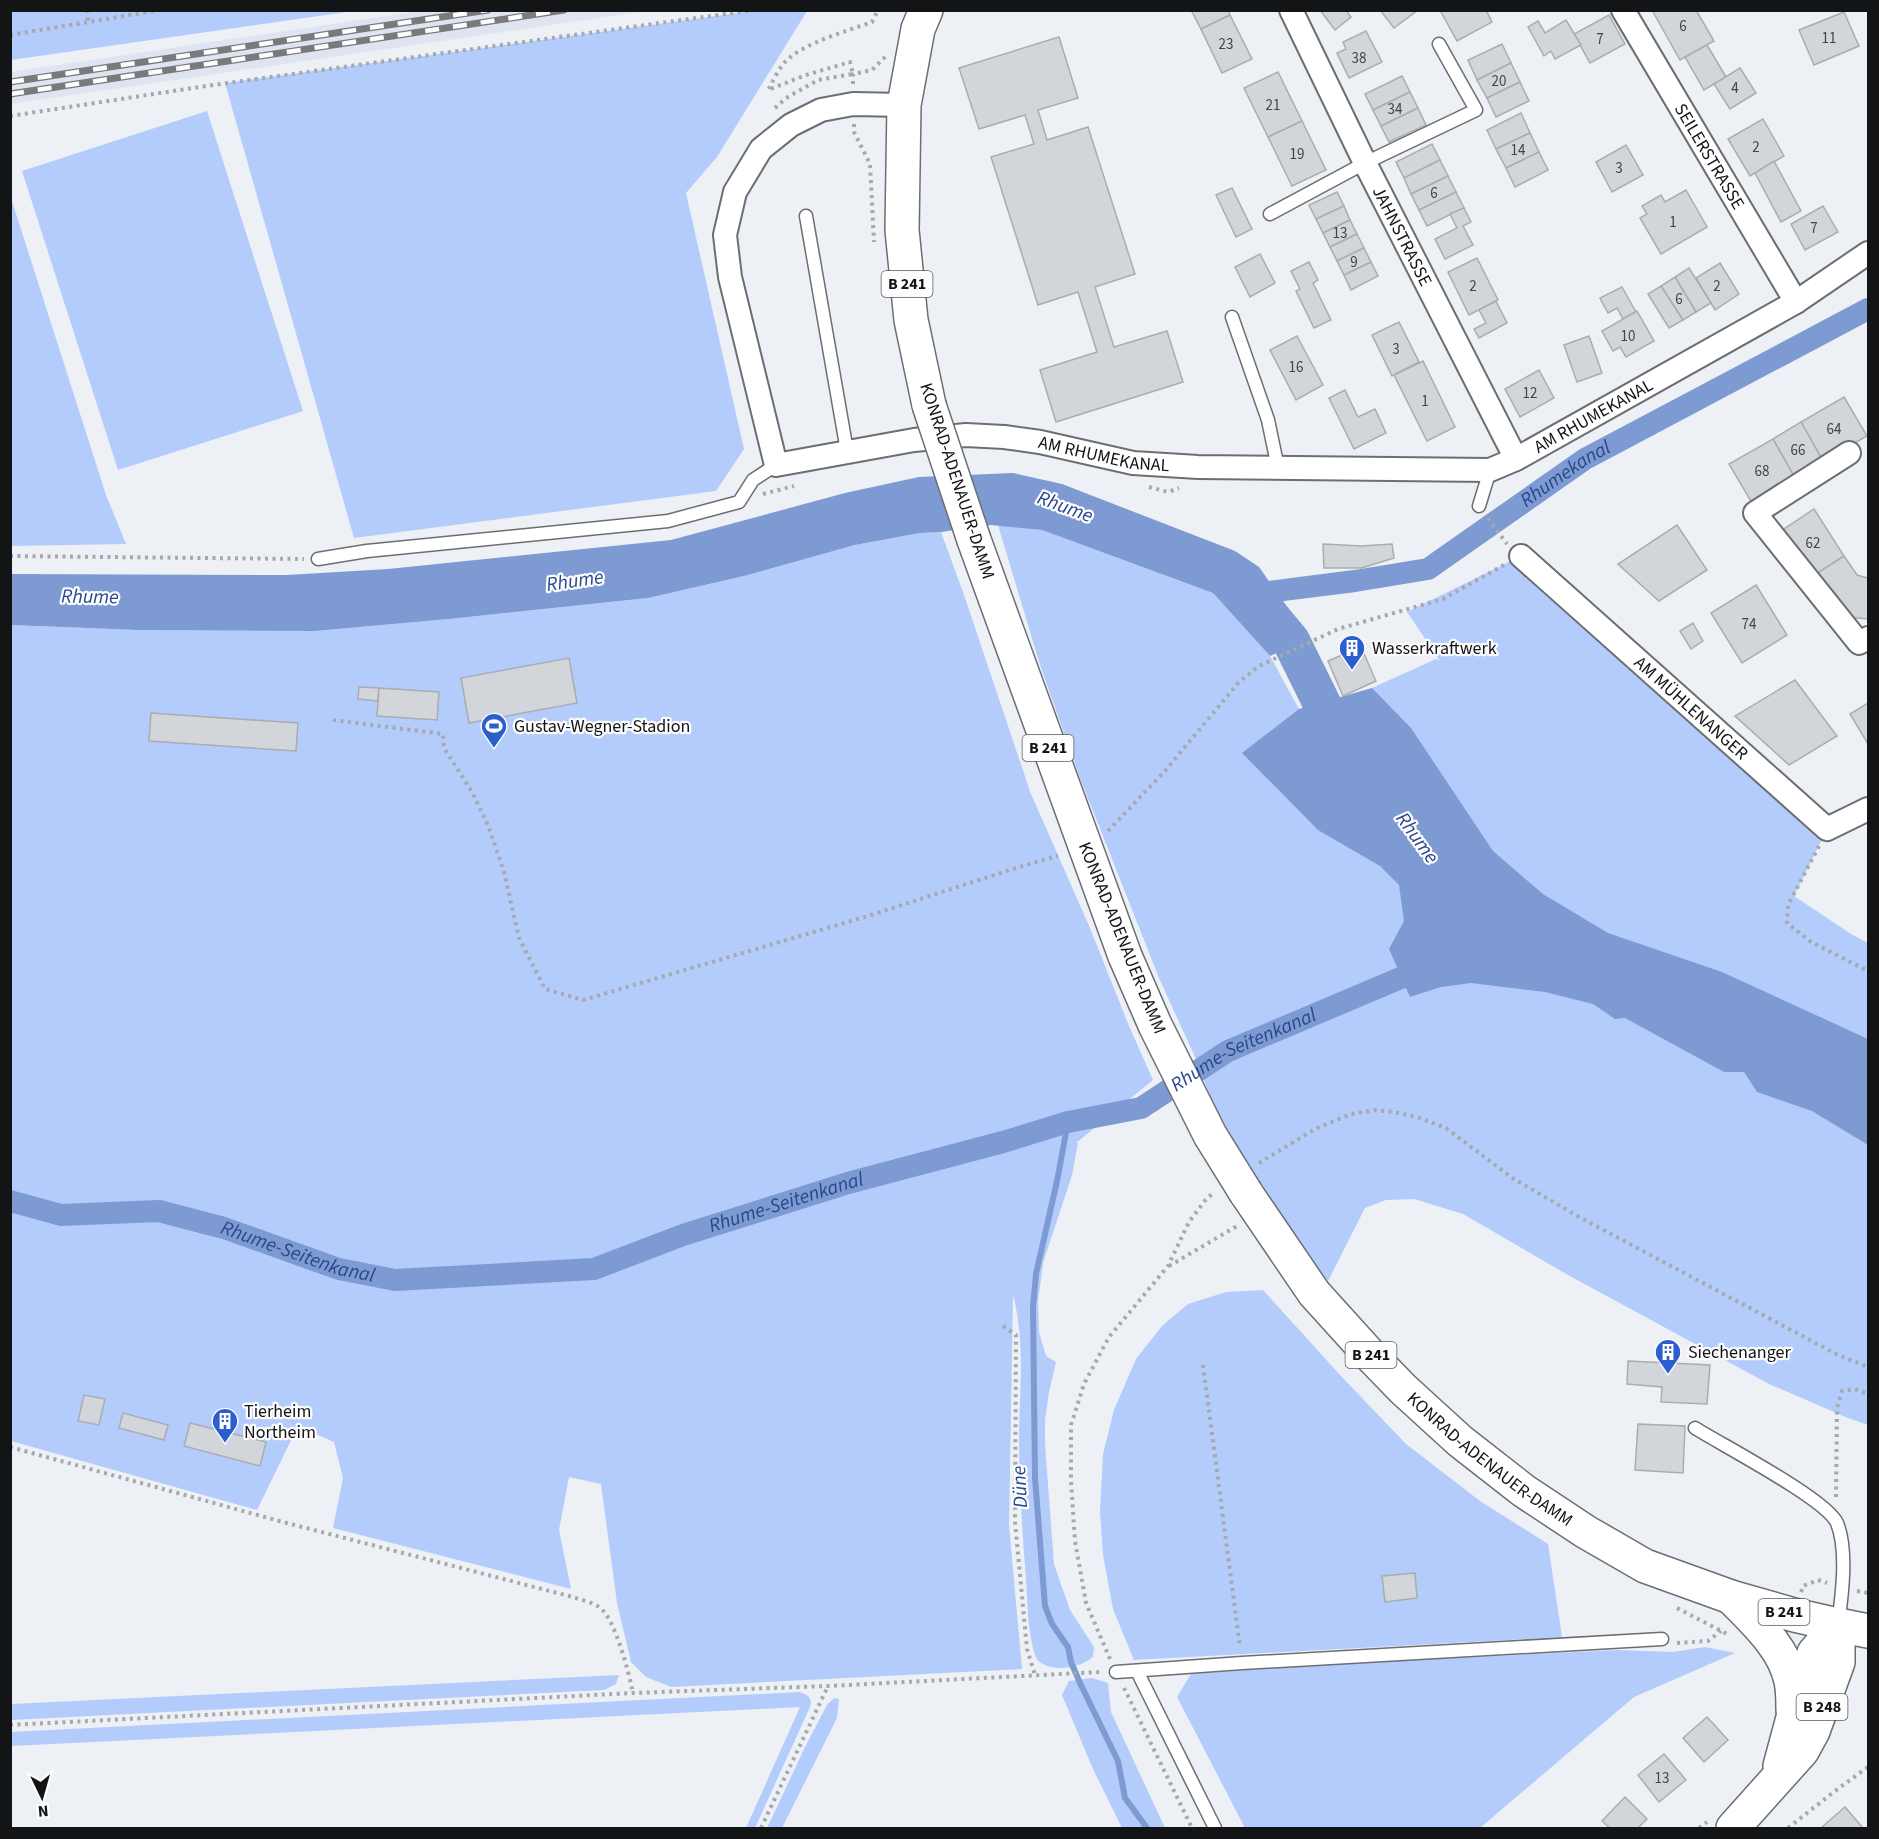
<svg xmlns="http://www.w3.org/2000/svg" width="1879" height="1839" font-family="'Source Sans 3',sans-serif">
	<rect width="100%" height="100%" fill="#edf0f5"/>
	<!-- built -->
	<path fill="#dee5f0" d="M419 11H646L11 104V72Z"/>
	<!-- green -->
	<g fill="#b3ccfb">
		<path d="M11 10H354V11L11 60Z"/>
		<path d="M753 11H807L717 157 686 193 744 449 716 491 354 538 225 83Z"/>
		<path d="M207 111 303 411 118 470 22 171Z"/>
		<path d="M11 198 106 495 126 544 11 546Z"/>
		<path d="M998 525 1042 530 1213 593 1270 656 1299 709 1372 688 1436 659 1440 661 1407 612 1521 556 1827 829 1794 896 1851 934 1868 943V1425L1848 1418 1769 1384 1568 1275 1463 1214 1414 1199 1386 1200 1365 1208 1327 1283 1267 1197 1213 1104 1195 1057 1159 978 1080 778 1040 665Z"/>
		<path d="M941 532 964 595 1031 794 1090 928 1129 1026 1153 1080 1076 1143H1078L1072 1175 1043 1263 1038 1302 1039 1332 1046 1356 1056 1362 1049 1392 1045 1420V1445L1054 1564 1070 1610 1094 1647 1093 1657C1078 1669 1053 1673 1037 1660 1027 1635 1028 1606 1026 1579 1022 1530 1019 1481 1019 1432 1020 1386 1025 1340 1013 1295L1009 1525 1022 1669 671 1687 646 1677 631 1662 617 1603 601 1484 569 1477 559 1530 571 1589 333 1528 343 1478 334 1442 298 1426 257 1510 11 1441 10 625 137 630 315 631 449 619 648 598 744 576 855 545 920 533Z"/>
		<path d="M1263 1290 1340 1375 1406 1444 1480 1501 1548 1544 1562 1637 1134 1660 1113 1609 1103 1555 1100 1512 1103 1454 1114 1410 1136 1359 1162 1326 1188 1304 1226 1292Z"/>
		<path d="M1705 1647 1735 1653 1634 1697 1480 1828H1245L1177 1697 1191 1674 1333 1664 1617 1650 1673 1652Z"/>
		<path d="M619 1675 616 1684 604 1690 11 1720V1704Z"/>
		<path d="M1092 1678 1108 1683 1111 1712 1165 1828H1122L1093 1769 1062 1695 1069 1681Z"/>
		<path d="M800 1692 808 1696 811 1701 810 1707 755 1828H746L800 1707 11 1746V1732Z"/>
		<path d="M834 1698 839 1699 837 1718 782 1828H767L805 1747 827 1705Z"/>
	</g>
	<!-- water -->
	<g fill="#7e9ad2">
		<path d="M1013 473 1062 484 1235 551 1259 567 1309 638 1270 656 1213 593 1042 530 991 525 941 532 920 533 855 545 744 576 648 598 449 619 315 631 137 630 11 625V574L287 575 388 569 671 540 845 493 919 477Z"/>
		<path d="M1372 688 1411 728 1493 851 1543 894 1608 933 1722 972 1868 1039V1145L1812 1111 1757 1092 1744 1072H1724L1625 1018 1615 1019 1593 1004 1545 992 1471 983 1441 987 1410 997 1389 949 1404 921 1399 885 1380 866 1318 830 1242 753 1299 709Z"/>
	</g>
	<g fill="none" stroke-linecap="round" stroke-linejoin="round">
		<!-- stream -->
		<path stroke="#7e9ad2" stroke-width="6" d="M1068 1122 1057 1181 1036 1274 1033 1307 1035 1478 1045 1606 1052 1624 1068 1647 1071 1662 1080 1683 1118 1761 1125 1798 1147 1828"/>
		<!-- canal -->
		<g stroke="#7e9ad2" stroke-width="22">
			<path id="s1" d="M1252 594 1355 581 1428 569 1585 459 1868 309"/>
			<path id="s2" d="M10 1201 61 1215 159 1211 224 1228 339 1269 395 1280 594 1269 683 1235 848 1183 1003 1142 1068 1122 1141 1108 1228 1051 1429 966"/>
		</g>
		<!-- river -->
		<path stroke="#7e9ad2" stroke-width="38" d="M1261 605 1291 641 1330 720 1350 746"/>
	</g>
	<!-- building -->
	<g fill="#d2d5da" stroke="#aaacb1" stroke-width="1.5">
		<path d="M1191 10H1228L1230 15 1201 29Z"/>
		<path d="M1320 10H1346L1351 17 1335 30Z"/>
		<path d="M1380 10H1418L1394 28Z"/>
		<path d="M1444 10H1486L1492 22 1457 41 1441 12Z"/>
		<path d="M1652 10H1696L1714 41 1680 60Z"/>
		<path d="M1844 12 1859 46 1814 65 1799 30Z"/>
		<path d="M1230 15 1252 59 1222 73 1201 29Z"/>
		<path d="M1609 15 1625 44 1590 63 1574 34Z"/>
		<path d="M1566 20 1581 45 1555 59 1551 51 1544 56 1528 27 1538 21 1545 33Z"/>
		<path d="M1366 31 1382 62 1349 78 1337 53 1346 49 1343 42Z"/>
		<path d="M1059 37 1078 98 1038 110 1047 140 1088 127 1135 274 1095 287 1114 347 1167 331 1183 382 1056 422 1040 370 1097 352 1078 292 1038 305 991 157 1034 144 1025 115 979 129 959 68Z"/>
		<path d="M1502 44 1511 63 1477 80 1468 60Z"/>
		<path d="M1707 45 1726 77 1704 90 1685 57Z"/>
		<path d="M1511 63 1520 82 1487 98 1477 80Z"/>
		<path d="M1740 68 1756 93 1730 109 1714 84Z"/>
		<path d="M1278 72 1302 121 1268 137 1244 88Z"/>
		<path d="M1402 76 1410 92 1373 110 1365 94Z"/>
		<path d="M1520 82 1529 101 1496 117 1487 98Z"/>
		<path d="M1410 92 1418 108 1381 126 1373 110Z"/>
		<path d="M1418 108 1426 125 1389 142 1381 126Z"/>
		<path d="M1521 113 1530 133 1496 149 1487 130Z"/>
		<path d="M1763 119 1784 156 1750 176 1728 139Z"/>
		<path d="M1302 121 1326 170 1292 186 1268 137Z"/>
		<path d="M1530 133 1539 152 1506 168 1496 149Z"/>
		<path d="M1432 144 1440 160 1404 178 1396 162Z"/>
		<path d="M1626 145 1643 175 1612 192 1596 162Z"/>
		<path d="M1539 152 1548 170 1515 187 1506 168Z"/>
		<path d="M1440 160 1448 176 1411 194 1404 178Z"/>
		<path d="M1774 161 1801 211 1781 222 1755 173Z"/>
		<path d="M1448 176 1456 192 1419 210 1411 194Z"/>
		<path d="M1232 188 1252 229 1236 237 1216 195Z"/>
		<path d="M1686 190 1707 227 1661 254 1640 218 1647 214 1642 206 1661 195 1665 202Z"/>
		<path d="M1337 192 1344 206 1316 219 1309 205Z"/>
		<path d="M1456 192 1464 208 1427 226 1419 210Z"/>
		<path d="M1344 206 1350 220 1323 233 1316 219Z"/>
		<path d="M1823 206 1838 232 1805 250 1791 224Z"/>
		<path d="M1464 208 1471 222 1463 226 1473 245 1445 259 1435 239 1457 228 1450 214Z"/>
		<path d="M1350 220 1357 234 1330 247 1323 233Z"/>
		<path d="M1357 234 1364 248 1337 261 1330 247Z"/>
		<path d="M1364 248 1371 262 1344 275 1337 261Z"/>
		<path d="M1260 254 1275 283 1250 297 1235 267Z"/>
		<path d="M1477 258 1498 300 1469 315 1448 272Z"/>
		<path d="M1309 262 1318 280 1313 283 1331 320 1314 328 1296 291 1300 289 1291 271Z"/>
		<path d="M1371 262 1378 276 1351 290 1344 275Z"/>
		<path d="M1720 263 1739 294 1715 310 1696 278Z"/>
		<path d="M1689 268 1711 303 1696 312 1675 277Z"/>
		<path d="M1675 277 1696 312 1683 320 1661 286Z"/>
		<path d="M1661 286 1683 320 1669 328 1648 294Z"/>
		<path d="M1622 287 1636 312 1623 319 1617 308 1608 313 1600 298Z"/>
		<path d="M1496 301 1507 323 1479 338 1474 329 1486 323 1479 310Z"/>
		<path d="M1637 311 1654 341 1626 357 1620 347 1613 351 1602 331Z"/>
		<path d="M1399 322 1419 362 1392 376 1372 335Z"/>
		<path d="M1297 336 1323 385 1296 400 1270 350Z"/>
		<path d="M1589 336 1602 373 1577 382 1564 345Z"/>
		<path d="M1423 361 1455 427 1427 441 1394 375Z"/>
		<path d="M1539 370 1554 398 1520 417 1505 389Z"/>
		<path d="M1345 390 1358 417 1375 409 1386 433 1354 449 1329 398Z"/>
		<path d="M1844 397 1867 436 1823 461 1801 422Z"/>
		<path d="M1801 422 1823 461 1795 478 1773 439Z"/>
		<path d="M1773 439 1795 478 1752 503 1729 464Z"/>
		<path d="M1814 509 1844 556 1812 577 1781 531Z"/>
		<path d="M1677 525 1707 570 1659 601 1618 564Z"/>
		<path d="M1323 544 1361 546 1392 544 1394 558 1362 568H1324Z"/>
		<path d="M1844 556 1857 575 1868 578V619L1847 617 1816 574Z"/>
		<path d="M1756 585 1787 635 1742 663 1711 613Z"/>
		<path d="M1693 623 1703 641 1691 649 1680 631Z"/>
		<path d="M1361 647 1376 681 1343 696 1328 661Z"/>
		<path d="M569 658 577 703 469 723 461 678Z"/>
		<path d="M1795 680 1837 736 1789 765 1735 716Z"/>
		<path d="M359 687 379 688 378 701 358 699Z"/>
		<path d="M379 688 439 692 437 720 377 716Z"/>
		<path d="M1868 703V744L1850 714Z"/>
		<path d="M151 713 298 723 296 751 149 741Z"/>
		<path d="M1628 1361 1710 1365 1707 1404 1661 1402 1662 1387 1627 1384Z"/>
		<path d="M84 1395 105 1399 99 1425 78 1421Z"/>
		<path d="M123 1413 168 1425 164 1440 119 1428Z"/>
		<path d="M190 1423 266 1442 260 1466 184 1446Z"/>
		<path d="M1638 1424 1685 1426 1683 1473 1635 1470Z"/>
		<path d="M1415 1573 1417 1598 1385 1602 1382 1576Z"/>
		<path d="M1707 1717 1728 1740 1704 1762 1683 1738Z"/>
		<path d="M1664 1754 1686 1780 1659 1802 1638 1775Z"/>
		<path d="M1625 1797 1647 1819 1638 1828H1610L1602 1821Z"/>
		<path d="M1845 1807 1863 1828H1824L1822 1827Z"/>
	</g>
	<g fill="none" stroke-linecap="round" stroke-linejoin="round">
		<!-- lane casing -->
		<g stroke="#6b6e72" stroke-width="15">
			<g id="lane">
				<path d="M1270 214 1365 163 1476 110 1439 44"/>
				<path d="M806 216 847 451"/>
				<path d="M1232 317 1268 420 1278 468"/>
				<path d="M1479 506 1490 470"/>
				<path d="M318 559 367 551 668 521 739 502 753 480 776 465"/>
				<path d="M1695 1428C1722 1445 1826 1499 1837 1523 1848 1550 1842 1596 1838 1624"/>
				<path d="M1137 1671 1215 1828"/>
				<path d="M1116 1672 1242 1663 1662 1639"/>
			</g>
		</g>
		<!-- street casing -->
		<g stroke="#6b6e72" stroke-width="26">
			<g id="street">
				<path id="s3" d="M1291 10 1365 163 1516 459"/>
				<path id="s4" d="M1623 10 1796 302"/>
				<path id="s5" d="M904 105 853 104 821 110 791 125 761 149 735 192 725 235 730 277 776 465 914 440 966 435 1004 437 1040 442 1133 463 1198 467 1490 470 1516 459 1796 302 1868 253"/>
				<path d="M1849 453 1755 513 1859 643 1868 638"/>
				<path id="s6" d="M1521 556 1827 829 1868 809"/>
			</g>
		</g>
		<!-- primary casing -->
		<g stroke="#6b6e72" stroke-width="36">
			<g id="primary">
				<path d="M926 10 918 29 904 105 902 230 911 320 929 405"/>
				<path d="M974 540 1125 956"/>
				<path id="s7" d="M1246 1193 1314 1293 1371 1356 1403 1389 1460 1441 1524 1491 1586 1532 1645 1566 1731 1597 1794 1615 1838 1625 1868 1631"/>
				<path d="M1731 1597C1754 1621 1784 1647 1791 1681 1793 1690 1793 1701 1793 1710"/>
				<path d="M1780 1766 1794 1714 1814 1653 1838 1625"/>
				<path d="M1733 1828 1802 1751 1813 1731 1838 1662V1625"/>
			</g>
		</g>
		<!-- path -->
		<g stroke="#a5a8ac" stroke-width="4" stroke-dasharray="3 4.5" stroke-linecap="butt">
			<path d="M87 10 88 22"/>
			<path d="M10 35 160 10"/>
			<path d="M853 84V74L872 70 886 56"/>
			<path d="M775 108 786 98 818 80 853 74 850 62 806 75 768 90C773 81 778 70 785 62 803 43 847 31 872 22L878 10"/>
			<path d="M10 116 206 86 754 10"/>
			<path d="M854 124V132L870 164 874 242"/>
			<path d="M1149 487 1168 492 1179 488"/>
			<path d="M763 494 794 486"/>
			<path d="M1488 518 1507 544"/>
			<path d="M10 556 304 559"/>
			<path d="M333 720 443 734 444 748 472 792 488 825 504 872 519 938 545 989 583 1000 868 916 1019 867 1058 856"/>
			<path d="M1108 831 1165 771 1239 682 1259 666 1338 629 1443 599 1504 565"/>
			<path d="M1819 846 1788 905 1787 923 1811 942 1868 971"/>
			<path d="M1259 1163 1315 1129 1351 1114 1375 1110 1394 1112 1417 1117 1446 1128 1514 1179 1581 1218 1838 1355 1868 1367"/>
			<path d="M1169 1266 1237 1226"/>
			<path d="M1003 1326 1016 1335 1015 1522 1027 1649 1035 1675"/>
			<path d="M1203 1365 1240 1647"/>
			<path d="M10 1447 283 1522 573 1597C581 1600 592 1602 599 1607 615 1617 629 1674 633 1693"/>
			<path d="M1836 1497 1837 1408 1842 1391 1855 1389 1868 1394"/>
			<path d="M1857 1591 1868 1593"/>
			<path d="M1801 1592 1803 1586 1818 1580 1827 1583"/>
			<path d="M1677 1608 1729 1635"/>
			<path d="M1677 1643 1708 1641 1721 1631"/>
			<path d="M1110 1659 1086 1603 1075 1541 1071 1481V1425L1084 1384 1109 1337 1168 1266 1189 1222 1207 1198 1215 1192"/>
			<path d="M1124 1688 1192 1828"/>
			<path d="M10 1725 633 1693 828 1686 1100 1672"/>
			<path d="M761 1828 828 1686"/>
			<path d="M1699 1828 1707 1822"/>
			<path d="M1788 1828 1835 1791 1868 1767"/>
		</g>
		<!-- lane -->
		<use href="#lane" stroke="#fff" stroke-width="12"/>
		<!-- street -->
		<use href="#street" stroke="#fff" stroke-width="22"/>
		<!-- primary -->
		<use href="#primary" stroke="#fff" stroke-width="33"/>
		<!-- rail casing -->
		<g stroke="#787a7e" stroke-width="7">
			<g id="rail">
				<path d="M10 82 488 10"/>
				<path d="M10 94 564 10"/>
			</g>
		</g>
		<!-- rail -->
		<use href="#rail" stroke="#fdfdfe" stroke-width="4.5" stroke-dasharray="14" stroke-linecap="butt"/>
		<!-- primary-bridge casing -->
		<g stroke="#6b6e72" stroke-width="36" stroke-linecap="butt">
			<g id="primary-bridge">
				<path d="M929 405 974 540"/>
				<path d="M1125 956 1155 1025 1210 1135 1246 1193"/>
			</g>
		</g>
		<!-- primary-bridge -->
		<use href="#primary-bridge" stroke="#fff" stroke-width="33"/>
	</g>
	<!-- icons -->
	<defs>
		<g id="building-pin" transform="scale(1.35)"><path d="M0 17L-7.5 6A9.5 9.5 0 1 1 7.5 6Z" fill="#2c5fcd" stroke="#fdfdfe"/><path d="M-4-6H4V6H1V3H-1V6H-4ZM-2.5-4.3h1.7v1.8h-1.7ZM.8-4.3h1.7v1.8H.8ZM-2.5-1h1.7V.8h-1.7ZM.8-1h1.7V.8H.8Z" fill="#fff"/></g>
		<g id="stadium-pin" transform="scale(1.35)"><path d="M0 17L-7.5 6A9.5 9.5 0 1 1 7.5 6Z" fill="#2c5fcd" stroke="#fdfdfe"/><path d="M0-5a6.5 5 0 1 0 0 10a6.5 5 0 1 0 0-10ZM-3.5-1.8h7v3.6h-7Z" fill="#fff"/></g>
	</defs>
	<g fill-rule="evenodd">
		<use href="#building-pin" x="1352" y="648"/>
		<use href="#stadium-pin" x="494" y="726"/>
		<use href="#building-pin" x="1668" y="1352"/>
		<use href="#building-pin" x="225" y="1421"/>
	</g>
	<g text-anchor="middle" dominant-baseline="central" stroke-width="4.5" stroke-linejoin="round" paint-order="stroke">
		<!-- number labels -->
		<g font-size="15" fill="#434447">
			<text x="1683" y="26">6</text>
			<text x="1829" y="38">11</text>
			<text x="1600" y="39">7</text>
			<text x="1226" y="44">23</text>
			<text x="1359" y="58">38</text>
			<text x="1499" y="81">20</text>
			<text x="1735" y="88">4</text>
			<text x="1273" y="105">21</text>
			<text x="1395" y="109">34</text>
			<text x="1756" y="147">2</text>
			<text x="1518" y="150">14</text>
			<text x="1297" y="154">19</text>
			<text x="1619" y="168">3</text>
			<text x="1434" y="193">6</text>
			<text x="1673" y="222">1</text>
			<text x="1814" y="228">7</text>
			<text x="1340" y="233">13</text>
			<text x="1354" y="262">9</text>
			<text x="1473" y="286">2</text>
			<text x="1717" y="286">2</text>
			<text x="1679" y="299">6</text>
			<text x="1628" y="336">10</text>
			<text x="1396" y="349">3</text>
			<text x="1296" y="367">16</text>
			<text x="1530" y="393">12</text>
			<text x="1425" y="401">1</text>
			<text x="1834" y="429">64</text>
			<text x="1798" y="450">66</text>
			<text x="1762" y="471">68</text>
			<text x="1813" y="543">62</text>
			<text x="1749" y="624">74</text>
			<text x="1662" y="1778">13</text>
		</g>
		<!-- shield labels -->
		<g fill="#fdfdfe" stroke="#595a5c" stroke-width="1.5">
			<rect x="881.5" y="271" width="51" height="26" rx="4.5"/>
			<rect x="1022.5" y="735" width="51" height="26" rx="4.5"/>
			<rect x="1345.5" y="1342" width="51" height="26" rx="4.5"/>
			<rect x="1758.5" y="1599" width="51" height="26" rx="4.5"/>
			<rect x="1796.5" y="1694" width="51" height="26" rx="4.5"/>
		</g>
		<g font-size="16" font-weight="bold" fill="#131416">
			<text x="907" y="284">B 241</text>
			<text x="1048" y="748">B 241</text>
			<text x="1371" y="1355">B 241</text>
			<text x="1784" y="1612">B 241</text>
			<text x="1822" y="1707">B 248</text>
		</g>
		<!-- street labels -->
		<g font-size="18" fill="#131416" stroke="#fdfdfe">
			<text stroke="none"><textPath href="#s4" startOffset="170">SEILERSTRASSE</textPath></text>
			<text stroke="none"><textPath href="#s3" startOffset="252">JAHNSTRASSE</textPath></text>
			<text stroke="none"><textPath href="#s5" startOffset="1322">AM RHUMEKANAL</textPath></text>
			<text stroke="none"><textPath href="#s5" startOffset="818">AM RHUMEKANAL</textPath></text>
			<text transform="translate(957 481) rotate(72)">KONRAD-ADENAUER-DAMM</text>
			<text stroke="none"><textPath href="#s6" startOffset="228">AM MÜHLENANGER</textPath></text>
			<text transform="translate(1122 938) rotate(68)">KONRAD-ADENAUER-DAMM</text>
			<text stroke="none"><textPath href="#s7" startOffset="364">KONRAD-ADENAUER-DAMM</textPath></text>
		</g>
		<!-- poi labels -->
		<g font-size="18" fill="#131416" stroke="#fdfdfe" text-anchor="start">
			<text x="1372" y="648">Wasserkraftwerk</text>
			<text x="514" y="726">Gustav-Wegner-Stadion</text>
			<text x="1688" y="1352">Siechenanger</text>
			<text x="244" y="1411">Tierheim<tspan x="244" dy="21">Northeim</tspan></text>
		</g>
		<!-- water labels -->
		<g font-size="20" font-style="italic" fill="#28488c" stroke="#fdfdfe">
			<text stroke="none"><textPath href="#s1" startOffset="345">Rhumekanal</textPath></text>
			<text transform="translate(1065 507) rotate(20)">Rhume</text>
			<text transform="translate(575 581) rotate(-8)">Rhume</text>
			<text transform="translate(90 597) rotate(1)">Rhume</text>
			<text transform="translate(1417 838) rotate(54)">Rhume</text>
			<text stroke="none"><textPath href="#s2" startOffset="1286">Rhume-Seitenkanal</textPath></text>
			<text stroke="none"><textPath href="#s2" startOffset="800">Rhume-Seitenkanal</textPath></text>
			<text stroke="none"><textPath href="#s2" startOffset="296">Rhume-Seitenkanal</textPath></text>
			<text transform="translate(1020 1487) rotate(-93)">Düne</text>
		</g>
	</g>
	<!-- border -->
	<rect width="1879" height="1839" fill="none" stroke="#131416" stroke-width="24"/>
	<!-- north arrow -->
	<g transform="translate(42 1797) rotate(175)" stroke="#fdfdfe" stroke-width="4.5" paint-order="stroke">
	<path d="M0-4.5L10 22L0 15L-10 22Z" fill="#131416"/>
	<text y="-9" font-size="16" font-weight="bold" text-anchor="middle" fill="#131416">N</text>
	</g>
</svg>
